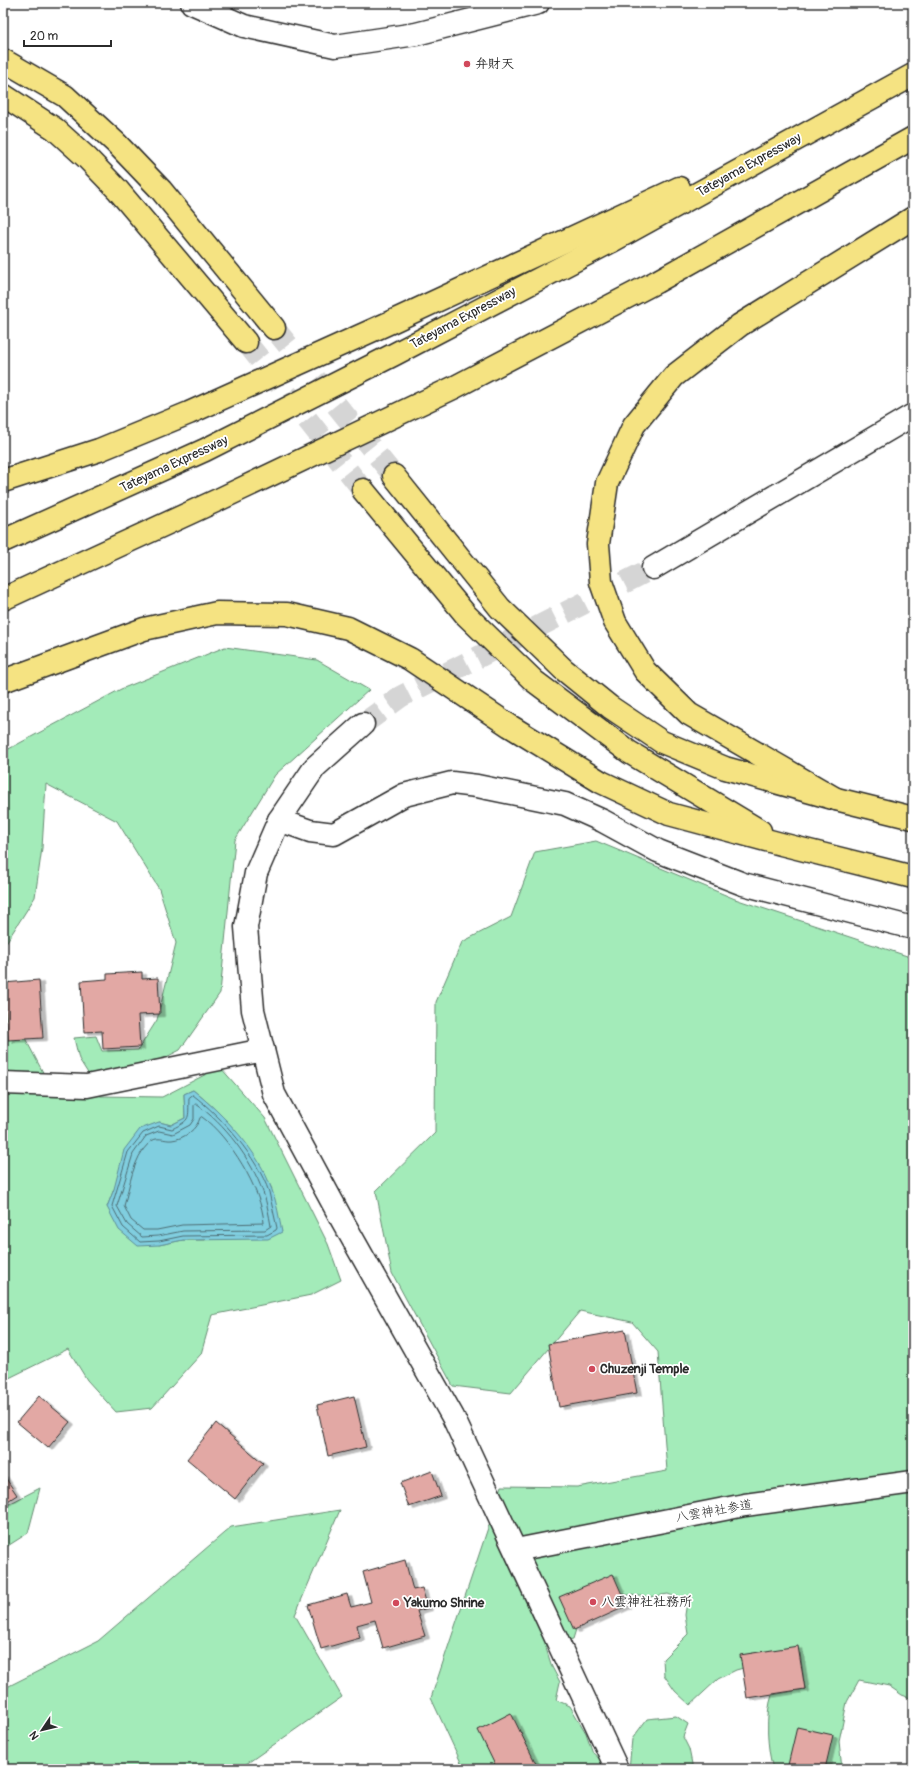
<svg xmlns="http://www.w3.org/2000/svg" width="916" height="1772" font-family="Pangolin,'Klee One',sans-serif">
	<defs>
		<filter id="shadow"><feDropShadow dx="4.5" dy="2.5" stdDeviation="0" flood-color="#0004"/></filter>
	</defs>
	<rect width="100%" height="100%" fill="#fff"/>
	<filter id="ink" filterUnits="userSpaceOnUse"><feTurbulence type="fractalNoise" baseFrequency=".025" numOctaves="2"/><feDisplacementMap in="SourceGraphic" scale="8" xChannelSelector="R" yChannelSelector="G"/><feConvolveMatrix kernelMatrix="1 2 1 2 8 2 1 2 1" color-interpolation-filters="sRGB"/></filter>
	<g filter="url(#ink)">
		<!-- green -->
		<g fill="#a3ebb9" stroke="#678b72" fill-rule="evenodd">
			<path d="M225 647 317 660 369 690 275 775 235 840 220 993 180 1050 143 1069 91 1078 79 1059 74 1038 96 1036 102 1051 138 1050 157 1020 176 943 159 889 117 821 46 784 42 848 35 897 4 946 14 1017 47 1080 101 1096 162 1097 220 1067 265 1118 328 1244 341 1280 311 1295 212 1315 201 1354 152 1408 116 1412 87 1380 68 1349 3 1381V752L121 689ZM193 1090C232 1122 249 1145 272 1189L205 1240H183L159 1245 107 1207 114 1189 159 1122 171 1125 185 1118 184 1094Z"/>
			<path d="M596 841 735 899 913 958V1699L902 1695 889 1686 859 1680 847 1702 839 1741 842 1769H773C767 1749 765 1715 772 1695L805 1689 800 1653 736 1670 718 1679 690 1705 675 1691 664 1675 663 1659 688 1634 685 1615 687 1602 668 1594 650 1597 619 1594 578 1623 573 1639 545 1645 552 1667 560 1682 556 1700 570 1706 586 1733 593 1753 607 1765 608 1769H464L431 1698 502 1486 577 1487 667 1471 658 1352 632 1322 580 1311 511 1393 453 1386 392 1273 376 1191 435 1133 436 1002 462 942 511 917 535 852Z"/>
			<path d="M40 1488 28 1533 3 1549V1507Z"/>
			<path d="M340 1510 295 1615 342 1697 239 1769H3V1689L98 1641 231 1527Z"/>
			<path d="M676 1716 688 1724 683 1737 689 1749 693 1769H629L632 1739 647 1719Z"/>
		</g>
		<!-- water -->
		<path fill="#80cedf" stroke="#5e8d97" d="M193 1090C225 1116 258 1150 272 1190 277 1203 279 1218 282 1232L268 1239 183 1240 159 1245 138 1246 119 1230 107 1207 114 1189 124 1150 140 1129 159 1122 171 1125 185 1118 184 1094Z"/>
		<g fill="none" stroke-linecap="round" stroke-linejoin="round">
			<!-- shore -->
			<g stroke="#4d6c73" stroke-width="1">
				<path d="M193 1095C222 1117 257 1157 269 1192 272 1204 274 1216 277 1228L276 1230 267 1235 183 1236 159 1241 140 1242 123 1227 112 1206 128 1152 143 1133 159 1126 172 1129C192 1119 188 1119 189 1098Z"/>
				<path d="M196 1104C225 1124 251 1159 263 1192 267 1203 269 1215 271 1226L265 1230 183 1231 158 1236 142 1237 127 1224 117 1206 133 1154 146 1136 159 1131 173 1134 190 1125 194 1119V1106Z"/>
				<path d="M202 1117C229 1136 262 1190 264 1223L182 1225 157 1230H143L131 1220 124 1206C130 1185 133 1158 149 1143 157 1135 164 1141 172 1140 184 1139 197 1129 200 1118Z"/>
			</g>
		</g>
		<!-- building -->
		<g fill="#e2a8a4" stroke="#2b2b2b" filter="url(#shadow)">
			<path d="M142 972V979L158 978 160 1014 138 1015 140 1047 103 1049 102 1031 84 1032 81 981 107 979V974Z"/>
			<path d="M39 980 43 1038 8 1040 4 983Z"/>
			<path d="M625 1330 637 1393 559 1407 548 1344Z"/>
			<path d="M39 1396 70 1422 48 1448 17 1422Z"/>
			<path d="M354 1396 366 1447 328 1456 317 1405Z"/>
			<path d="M216 1423 263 1463 235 1499 187 1459Z"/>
			<path d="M432 1471 441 1496 409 1507 400 1483Z"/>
			<path d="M3 1474 17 1495 3 1504Z"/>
			<path d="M405 1560 413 1590 422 1588 428 1608 417 1611 425 1636 383 1648 375 1620 357 1625 360 1638 321 1649 308 1605 347 1594 351 1607 371 1602 363 1572Z"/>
			<path d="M613 1574 627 1606 574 1630 559 1597Z"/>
			<path d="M798 1646 805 1689 747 1698 740 1655Z"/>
			<path d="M511 1713 538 1768 536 1769H497L478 1730Z"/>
			<path d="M797 1727 833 1735 825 1769H802L788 1765Z"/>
		</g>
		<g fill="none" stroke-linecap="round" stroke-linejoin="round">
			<!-- secondary-tunnel -->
			<path stroke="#d5d5d5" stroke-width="22" stroke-dasharray="22 11" stroke-linecap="butt" d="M363 724 400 697 653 568"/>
			<!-- highway-tunnel -->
			<g stroke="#d5d5d5" stroke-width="22" stroke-dasharray="22 11" stroke-linecap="butt">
				<path d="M274 328 394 476"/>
				<path d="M246 342 363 490"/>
			</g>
			<!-- street casing -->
			<g stroke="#2b2b2b" stroke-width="25">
				<g id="street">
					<path d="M192 3 244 26 335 46 416 34 538 3"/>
					<path d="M279 820 310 831 334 834 404 795 452 783 477 786 565 804 603 821 658 851 743 884 913 928"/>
					<path d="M3 1083 87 1086 263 1050"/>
					<path d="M516 1550 745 1505 913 1482"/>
				</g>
			</g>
			<!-- secondary casing -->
			<g stroke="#2b2b2b" stroke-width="25">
				<g id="secondary">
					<path d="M653 568 913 415"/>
					<path d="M363 724 315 767 279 820 256 873 246 927 253 1010 274 1094 342 1220 453 1417 617 1769"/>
				</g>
			</g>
			<!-- highway casing -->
			<g stroke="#2b2b2b" stroke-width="25">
				<g id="highway">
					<path d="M3 60 65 96 116 143 161 190 274 328"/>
					<path d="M3 95 55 129 87 158 117 189 246 342"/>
					<path d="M394 476 500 608 563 669 610 707 662 742 725 768 836 799 913 818"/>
					<path d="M3 481 99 450 189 413 391 322 679 188"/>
					<path d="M363 490 466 615 534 681 629 752 760 831"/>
					<path d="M3 541 205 450 393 355 610 242 913 75"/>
					<path d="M3 599 220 499 455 387 656 282 913 138"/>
					<path d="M3 681 144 629 217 613 287 614 348 628 410 659 510 726 601 782 669 814 781 844 913 877"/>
					<path d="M836 799 689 714 645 671 615 622 601 582 598 544 607 483 634 425 674 376 740 325 913 218"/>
				</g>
			</g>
			<!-- street -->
			<use href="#street" stroke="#fff" stroke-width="22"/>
			<!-- secondary -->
			<use href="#secondary" stroke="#fff" stroke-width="22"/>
			<!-- highway -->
			<use href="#highway" stroke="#f5e382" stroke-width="22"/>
		</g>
	</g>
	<!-- markers -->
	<g fill="#d1495b" stroke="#fff" stroke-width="1.5">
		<circle cx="467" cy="64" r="4"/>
		<circle cx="592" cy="1369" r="4"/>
		<circle cx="593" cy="1602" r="4"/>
		<circle cx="396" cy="1603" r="4"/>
	</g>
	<g text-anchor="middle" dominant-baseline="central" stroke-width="3.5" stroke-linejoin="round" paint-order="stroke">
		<!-- poi labels -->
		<g font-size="13" font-weight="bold" fill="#2b2b2b" stroke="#fff" text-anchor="start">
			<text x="475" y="64">弁財天</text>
			<text x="600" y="1369">Chuzenji Temple</text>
			<text x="601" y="1602">八雲神社社務所</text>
			<text x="404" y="1603">Yakumo Shrine</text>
		</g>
		<!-- street labels -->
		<g font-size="13" fill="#2b2b2b" stroke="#fff">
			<text transform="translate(749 165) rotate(-29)">Tateyama Expressway</text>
			<text transform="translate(463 318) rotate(-28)">Tateyama Expressway</text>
			<text transform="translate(174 464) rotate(-25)">Tateyama Expressway</text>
			<text transform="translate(714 1511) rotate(-10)">八雲神社参道</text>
		</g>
	</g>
	<!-- margin -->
	<rect width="916" height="1772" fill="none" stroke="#fff" stroke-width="16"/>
	<rect x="8" y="8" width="900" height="1756" fill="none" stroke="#2b2b2b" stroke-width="1.5" filter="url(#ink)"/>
	<!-- north arrow -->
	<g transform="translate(42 1730) rotate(235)" stroke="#ffffff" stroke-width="3" paint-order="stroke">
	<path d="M0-3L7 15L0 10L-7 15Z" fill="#2b2b2b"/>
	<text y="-6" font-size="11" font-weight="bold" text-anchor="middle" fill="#2b2b2b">N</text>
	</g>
	<!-- scale -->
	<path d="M24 40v6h87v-6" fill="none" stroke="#2b2b2b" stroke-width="2"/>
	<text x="30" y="40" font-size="12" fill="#2b2b2b" stroke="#ffffff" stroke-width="3" paint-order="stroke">20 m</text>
</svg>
